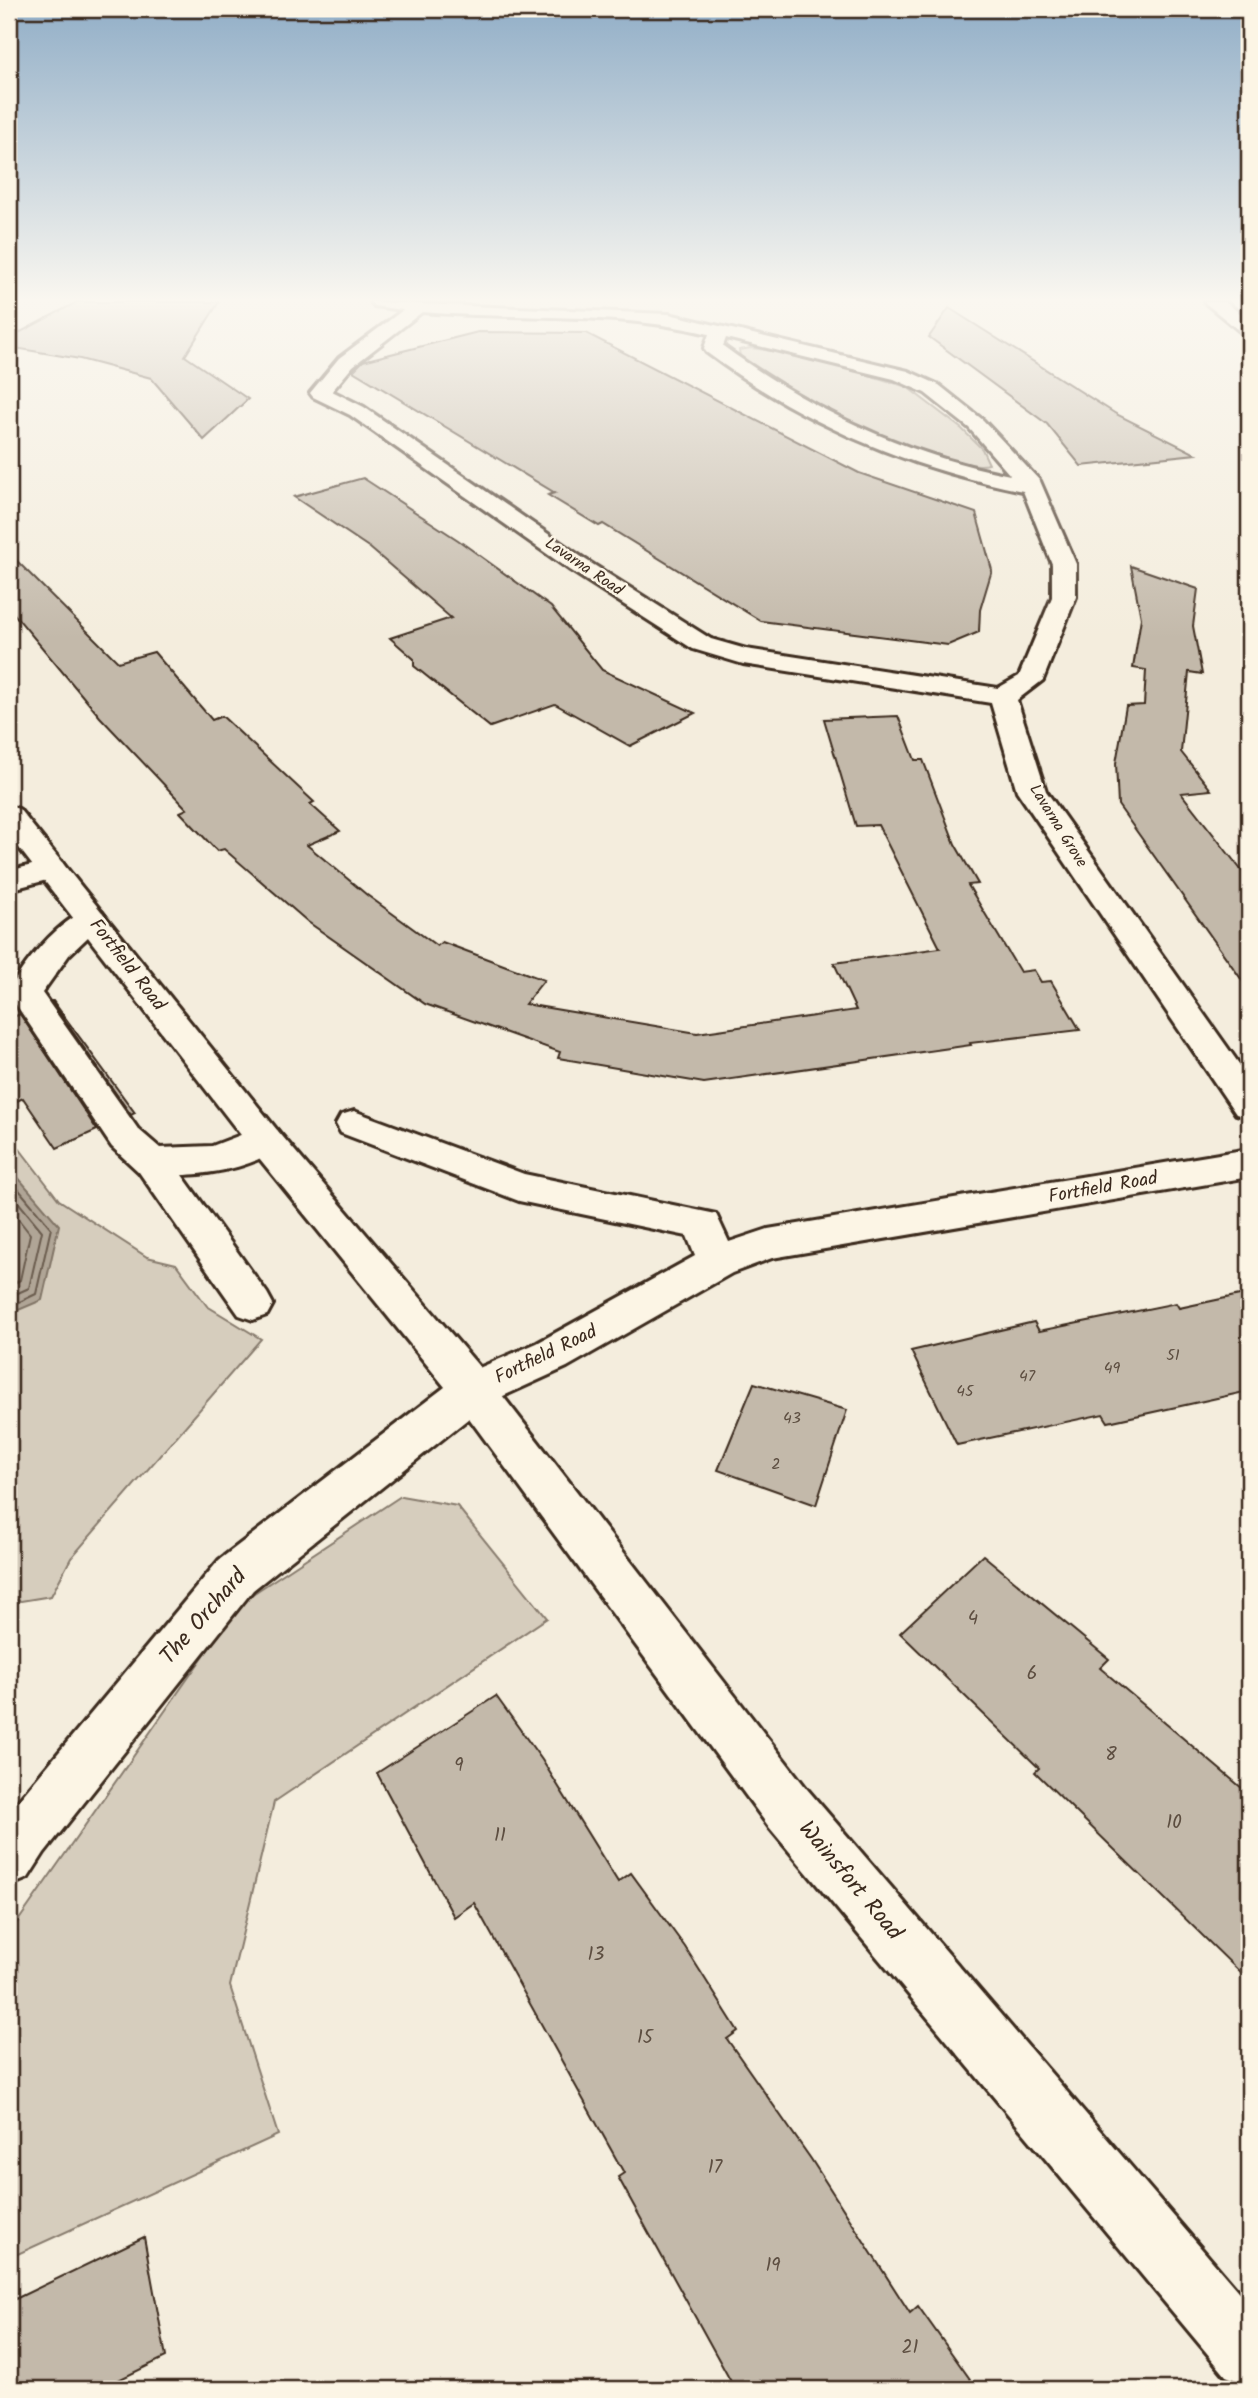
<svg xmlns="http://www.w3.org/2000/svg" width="1258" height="2398" font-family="Kalam,sans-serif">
	<rect width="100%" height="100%" fill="#f4eddd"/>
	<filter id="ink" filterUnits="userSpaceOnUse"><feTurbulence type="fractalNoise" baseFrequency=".0143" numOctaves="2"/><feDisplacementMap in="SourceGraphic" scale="14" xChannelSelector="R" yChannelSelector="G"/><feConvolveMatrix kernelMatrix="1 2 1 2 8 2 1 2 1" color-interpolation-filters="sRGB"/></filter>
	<g filter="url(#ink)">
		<!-- green -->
		<g fill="#d6cdbd" stroke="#887c6e" stroke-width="2">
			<path d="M751 348 808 356 907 387 962 429 982 449 989 464C948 475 778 389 741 362L739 350Z"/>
			<path d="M9 1135 59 1200 147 1257 176 1264 207 1306 261 1339 71 1558 51 1596 21 1601 9 1599Z"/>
			<path d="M401 1496 457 1506 547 1618 274 1802 230 1986 278 2135 9 2258V1934L242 1601Z"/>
		</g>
		<!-- water -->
		<path fill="#b0a596" stroke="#817466" stroke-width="2" d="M9 1167 59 1225 42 1300 9 1314Z"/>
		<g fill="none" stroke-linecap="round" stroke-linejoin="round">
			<!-- shore -->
			<g stroke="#6a5b4e" stroke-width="2">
				<path d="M9 1178 51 1228 36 1294 9 1307"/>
				<path d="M9 1191 42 1231 29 1288 9 1297"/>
				<path d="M9 1207 30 1234 20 1280 9 1286"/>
			</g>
		</g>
		<!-- building -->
		<g fill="#c3b9aa" stroke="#3b2a1e" stroke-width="2">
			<path d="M77 302H219L185 356 248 399 204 440 151 378 80 359 9 347V338Z"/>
			<path d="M949 308 1116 414 1196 454 1081 466 1047 424 929 337Z"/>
			<path d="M478 332 586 333 859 473 976 513 992 570 980 610 979 632 948 645 761 621 603 524 599 526 548 495 555 493 353 371 363 361Z"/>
			<path d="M363 478 458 540 551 607 602 670 695 713 630 746 555 704 490 727 414 666V659L390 638 451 618 370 548 294 497Z"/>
			<path d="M9 553 118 662 154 652 212 720 222 716 314 802 310 804 340 831 307 845 367 895 437 946 442 942 544 980 525 1004 697 1033 856 1010 834 963 940 948 878 825 856 826 824 719 898 716 915 760H923L955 844 978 884 968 885 1020 972 1034 970 1041 982 1051 981 1080 1030 970 1043 971 1045 704 1083 558 1058 560 1052 425 1004 308 922 224 849 217 851 180 812 187 809 100 717 9 608Z"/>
			<path d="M1131 566 1198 589 1193 626 1202 674 1189 672 1181 752 1211 790 1181 793 1249 880V990L1118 805 1116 763 1126 706 1144 705 1146 670 1133 668 1141 618Z"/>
			<path d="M51 1001H53L135 1113 131 1115Z"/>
			<path d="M20 1014 97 1130 57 1148 23 1098 9 1105V1019Z"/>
			<path d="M1249 1293V1391L1108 1422 1103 1414 957 1445 911 1351 1034 1322 1039 1331 1176 1303 1179 1308Z"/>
			<path d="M754 1383 847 1410 816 1505 718 1470Z"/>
			<path d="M983 1555 1109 1659 1100 1668 1249 1794V1981L1035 1772 1039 1768 900 1633Z"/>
			<path d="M496 1696 542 1760 618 1882 631 1873 685 1947 738 2031 727 2039 811 2159 910 2313 918 2306 977 2389H735L618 2177 624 2173 474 1903 454 1917 377 1773Z"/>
			<path d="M144 2237 166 2357 100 2389H9V2302Z"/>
		</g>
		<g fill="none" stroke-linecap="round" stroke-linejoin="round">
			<!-- minor casing -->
			<g stroke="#3b2a1e" stroke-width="6">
				<g id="minor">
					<path d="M371 302 669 314 908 371 939 385 983 420 1040 481 1076 564V597L1043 680 1017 700 1046 791 1249 1078V1118L1236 1114 1017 791 991 703 743 664 693 649 570 570 350 415 313 397 310 393 339 358 403 310 374 306ZM422 312C518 320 616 311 709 334L704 348 706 352C801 423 907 468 1023 491L1052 564V597L1019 676 998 688 746 649 711 639 586 560 364 407 332 391 353 366ZM726 338 894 379 925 393 969 428 1010 475C906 455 809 409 723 346Z"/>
					<path d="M1204 302H1225L1249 320V334L1242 333Z"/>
					<path d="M51 860 62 862 66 869 62 876 9 890V871Z"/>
					<path d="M91 909 102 912 107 919 69 955 42 993 138 1129 160 1148 212 1146 264 1126 277 1130 283 1139C267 1166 211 1174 182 1175L267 1293 273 1304 267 1315 253 1320 239 1315 139 1172 112 1147 9 994C19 966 62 917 91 909Z"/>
					<path d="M354 1111 524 1174 716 1214 729 1242 768 1229 1249 1149V1177L772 1258 732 1273 567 1367 488 1403 253 1590 44 1853 28 1878 9 1886V1812L219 1560 458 1377 537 1343 695 1256 687 1236 519 1201 341 1133 336 1124 341 1115Z"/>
				</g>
			</g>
			<!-- major casing -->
			<g stroke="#3b2a1e" stroke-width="6">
				<path id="major" d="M9 806 19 809 277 1130 488 1377 807 1789 1249 2304V2385L1226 2376 769 1827 458 1403 251 1148 9 835Z"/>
			</g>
			<!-- minor -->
			<use href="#minor" fill="#fcf5e5" fill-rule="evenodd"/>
			<!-- major -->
			<use href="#major" fill="#fcf5e5" fill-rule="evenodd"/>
		</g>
	</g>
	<!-- sky -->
	<linearGradient id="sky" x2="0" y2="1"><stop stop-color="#91aec7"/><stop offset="0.47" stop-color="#faf7f0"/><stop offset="1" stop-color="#faf7f0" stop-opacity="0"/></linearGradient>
	<rect width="1258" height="638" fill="url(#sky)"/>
	<g text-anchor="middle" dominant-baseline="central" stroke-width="5" stroke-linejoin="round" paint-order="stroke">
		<!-- far-street labels -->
		<g font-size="16" fill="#3b2a1e" stroke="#fcf5e5">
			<text transform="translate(584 567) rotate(34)">Lavarna Road</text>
			<text transform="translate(1058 826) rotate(58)">Lavarna Grove</text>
		</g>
		<!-- number labels -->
		<g font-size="16" fill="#5d4e41">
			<text x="1173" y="1355">51</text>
			<text x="1112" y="1368">49</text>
			<text x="1027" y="1376">47</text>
			<text x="965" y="1391">45</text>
			<text x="792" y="1418">43</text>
			<text x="776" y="1464">2</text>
		</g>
		<!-- street labels -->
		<g font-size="19" fill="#3b2a1e" stroke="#fcf5e5">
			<text transform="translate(127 965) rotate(52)">Fortfield Road</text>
			<text transform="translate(1103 1188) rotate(-10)">Fortfield Road</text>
			<text transform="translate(546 1355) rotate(-26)">Fortfield Road</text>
		</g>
		<!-- near-number labels -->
		<g font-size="19" fill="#5d4e41">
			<text x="973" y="1619">4</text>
			<text x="1032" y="1674">6</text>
			<text x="1111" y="1755">8</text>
			<text x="459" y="1766">9</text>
			<text x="1174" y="1823">10</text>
			<text x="500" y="1836">11</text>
			<text x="596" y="1955">13</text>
			<text x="645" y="2038">15</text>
			<text x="715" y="2168">17</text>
			<text x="773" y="2266">19</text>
			<text x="910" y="2348">21</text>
		</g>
		<!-- near-street labels -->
		<g font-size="23" fill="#3b2a1e" stroke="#fcf5e5">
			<text transform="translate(204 1617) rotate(-49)">The Orchard</text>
			<text transform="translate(850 1881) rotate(50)">Wainsfort Road</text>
		</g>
	</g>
	<!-- margin -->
	<rect width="1258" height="2398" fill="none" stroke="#fcf5e5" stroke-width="35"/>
	<rect x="18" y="18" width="1223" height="2363" fill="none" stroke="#3b2a1e" stroke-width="2.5" filter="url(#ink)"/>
</svg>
